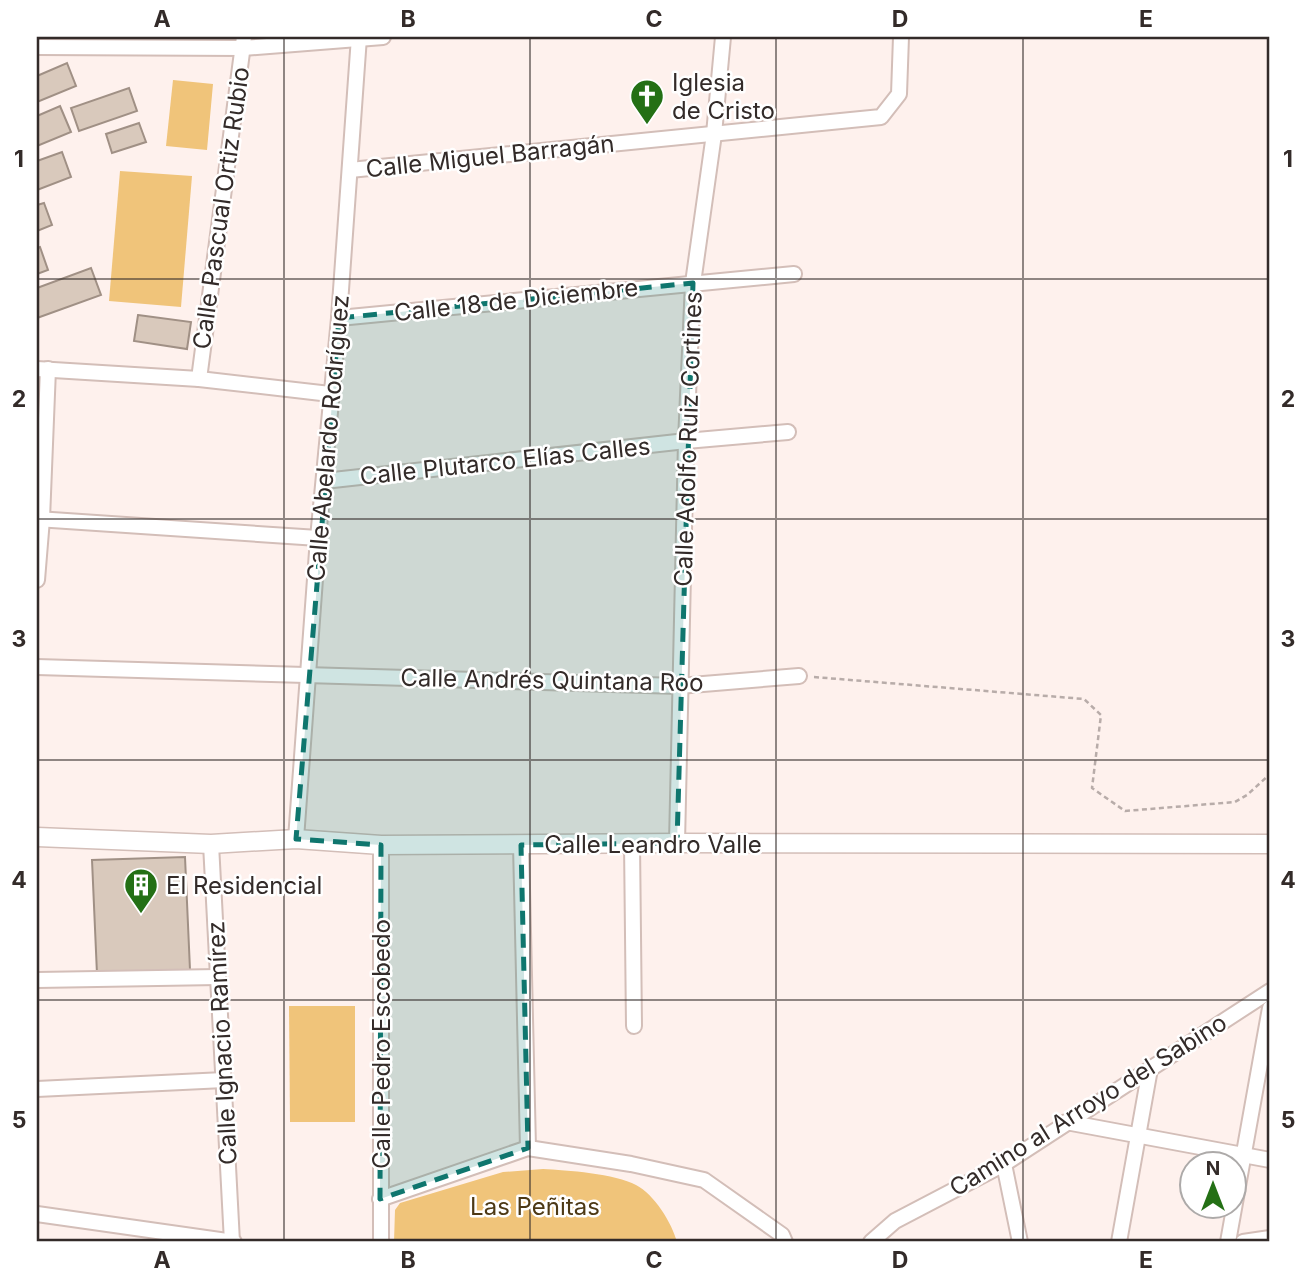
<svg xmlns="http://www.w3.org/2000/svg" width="1307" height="1279" font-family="Inter,sans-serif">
	<rect width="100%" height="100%" fill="#fef1ed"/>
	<!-- green -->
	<g fill="#f0c47a">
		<path d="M173 80 213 84 207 150 166 146Z"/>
		<path d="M120 171 192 176 181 307 109 301Z"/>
		<path d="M289 1006H355V1122H290Z"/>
		<path d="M543 1169C566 1170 616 1174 636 1185 654 1194 672 1223 677 1242H394L395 1210 400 1203 503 1172Z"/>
	</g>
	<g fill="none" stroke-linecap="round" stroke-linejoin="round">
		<!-- stream -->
		<path stroke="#d17997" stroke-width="4.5" d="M37 37H150"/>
	</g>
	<!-- building -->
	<g fill="#d9c9bc" stroke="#a09085" stroke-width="2">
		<path d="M67 63 76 86 37 102V76Z"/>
		<path d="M129 88 137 111 79 131 71 108Z"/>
		<path d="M60 106 71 132 37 146V116Z"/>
		<path d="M139 123 146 142 112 153 106 134Z"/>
		<path d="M62 152 71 177 37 190V161Z"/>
		<path d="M44 203 52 225 37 231V205Z"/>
		<path d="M40 247 48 270 37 274V248Z"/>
		<path d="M91 268 101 295 37 318V288Z"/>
		<path d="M138 315 191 322 187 349 134 341Z"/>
		<path d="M185 857 190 970 97 974 92 860Z"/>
	</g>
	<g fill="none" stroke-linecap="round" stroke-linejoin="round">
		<!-- minor casing -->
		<g stroke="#d3beb8" stroke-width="18">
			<g id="minor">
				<path d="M37 47 243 48 383 37"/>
				<path d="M350 170 881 117 899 94 901 37"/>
				<path d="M339 318 794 274"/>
				<path d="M37 369 199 379 330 394"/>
				<path d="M199 379 244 37"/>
				<path d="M324 481 686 441 788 432"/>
				<path d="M37 519 318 538"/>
				<path d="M37 580 42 519 48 369"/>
				<path d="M37 667 679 686 799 676"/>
				<path d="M296 839 318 538 339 318 359 37"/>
				<path d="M632 843 634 1026"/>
				<path d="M677 843 686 441 693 283 714 134 723 37"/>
				<path d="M211 844 232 1242"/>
				<path d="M381 845V1242"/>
				<path d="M521 845 528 1148"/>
				<path d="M37 980 218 977"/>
				<path d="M37 1089 224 1080"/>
				<path d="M1066 1122 1270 1160"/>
				<path d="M1004 1164 1020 1242"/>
				<path d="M380 1199 528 1148 631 1164 704 1180 782 1235 785 1242"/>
				<path d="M37 1214 234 1242"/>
				<path d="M871 1242 895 1221 1004 1164 1270 991"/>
				<path d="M1119 1242 1150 1069"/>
				<path d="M1228 1242 1270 1008"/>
				<path d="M1243 1242 1270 1238"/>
			</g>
		</g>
		<!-- tertiary casing -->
		<g stroke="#d3beb8" stroke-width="21">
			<path id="tertiary" d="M37 837 211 844 296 839 381 845 677 843 1270 844"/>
		</g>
		<!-- path -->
		<path stroke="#b8aca9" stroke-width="2.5" stroke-dasharray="5 3.5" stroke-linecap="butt" d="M814 677 1084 699 1101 715 1092 788 1125 811 1235 802 1247 795 1270 774"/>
		<!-- minor -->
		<use href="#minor" stroke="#fff" stroke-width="14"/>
		<!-- tertiary -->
		<use href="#tertiary" stroke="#fff" stroke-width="18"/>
	</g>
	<!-- marked area -->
	<path fill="#0f766e" fill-opacity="0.2" stroke="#0f766e" stroke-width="5" stroke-dasharray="14 9" stroke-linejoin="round" d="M693 283 677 843 521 845 528 1148 380 1199 381 845 296 839 339 318Z"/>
	<!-- grid -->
	<path fill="none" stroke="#332b29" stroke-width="2" stroke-opacity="0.55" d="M284 37V1242M530 37V1242M776 37V1242M1023 37V1242M37 279H1270M37 519H1270M37 760H1270M37 1000H1270"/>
	<!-- icons -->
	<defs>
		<g id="church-pin" transform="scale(1.75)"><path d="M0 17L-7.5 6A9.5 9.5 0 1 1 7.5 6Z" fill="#247015" stroke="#fff"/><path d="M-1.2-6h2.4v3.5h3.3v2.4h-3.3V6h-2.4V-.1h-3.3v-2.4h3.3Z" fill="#fff"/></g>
		<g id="building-pin" transform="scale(1.75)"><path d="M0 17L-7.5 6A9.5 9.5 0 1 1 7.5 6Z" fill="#247015" stroke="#fff"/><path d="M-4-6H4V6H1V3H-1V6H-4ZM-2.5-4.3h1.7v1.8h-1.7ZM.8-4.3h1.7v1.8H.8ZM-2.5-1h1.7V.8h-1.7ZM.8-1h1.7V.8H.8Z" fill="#fff"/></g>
	</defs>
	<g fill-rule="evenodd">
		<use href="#church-pin" x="647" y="96"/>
		<use href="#building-pin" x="141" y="885"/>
	</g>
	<g text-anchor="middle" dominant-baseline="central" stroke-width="5" stroke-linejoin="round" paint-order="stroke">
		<!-- poi labels -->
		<g font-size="24" fill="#332b29" stroke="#fff" text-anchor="start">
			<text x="672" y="82">Iglesia<tspan x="672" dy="28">de Cristo</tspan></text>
			<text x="166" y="885">El Residencial</text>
		</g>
		<!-- street labels -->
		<g font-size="24" fill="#332b29" stroke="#fff">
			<text transform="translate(490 156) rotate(-6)">Calle Miguel Barragán</text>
			<text transform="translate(221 208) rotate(-82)">Calle Pascual Ortiz Rubio</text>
			<text transform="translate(516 300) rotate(-6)">Calle 18 de Diciembre</text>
			<text transform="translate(328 438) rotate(-85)">Calle Abelardo Rodríguez</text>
			<text transform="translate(688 439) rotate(-88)">Calle Adolfo Ruiz Cortines</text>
			<text transform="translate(505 461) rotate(-6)">Calle Plutarco Elías Calles</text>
			<text transform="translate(552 680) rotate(1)">Calle Andrés Quintana Roo</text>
			<text x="653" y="844">Calle Leandro Valle</text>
			<text transform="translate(222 1043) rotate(-93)">Calle Ignacio Ramírez</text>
			<text transform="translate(381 1044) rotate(-90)">Calle Pedro Escobedo</text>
			<text transform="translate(1088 1105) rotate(-32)">Camino al Arroyo del Sabino</text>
		</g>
		<!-- park labels -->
		<g font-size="24" fill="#4d3915" stroke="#fff">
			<text x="535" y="1206">Las Peñitas</text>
		</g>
	</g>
	<!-- border -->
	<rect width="1307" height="1279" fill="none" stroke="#ffffff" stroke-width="77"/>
	<!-- north arrow -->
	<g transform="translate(1213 1185)"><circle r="33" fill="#ffffff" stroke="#adaaa9" stroke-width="2"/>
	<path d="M0-5L12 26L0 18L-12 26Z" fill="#247015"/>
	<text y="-10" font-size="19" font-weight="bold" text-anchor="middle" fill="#332b29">N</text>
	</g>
	<rect x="38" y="38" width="1230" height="1202" fill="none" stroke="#332b29" stroke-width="2.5"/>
	<g font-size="23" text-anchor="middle" font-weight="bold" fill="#332b29">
		<text x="162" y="27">A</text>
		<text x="408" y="27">B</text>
		<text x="654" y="27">C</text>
		<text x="900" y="27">D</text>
		<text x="1146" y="27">E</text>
		<text x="19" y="167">1</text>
		<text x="1288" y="167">1</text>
		<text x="19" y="407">2</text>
		<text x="1288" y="407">2</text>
		<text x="19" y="647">3</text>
		<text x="1288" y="647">3</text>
		<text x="19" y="888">4</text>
		<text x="1288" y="888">4</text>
		<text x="19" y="1128">5</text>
		<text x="1288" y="1128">5</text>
		<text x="162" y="1268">A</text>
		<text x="408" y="1268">B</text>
		<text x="654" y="1268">C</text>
		<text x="900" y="1268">D</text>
		<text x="1146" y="1268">E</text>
	</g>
</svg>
